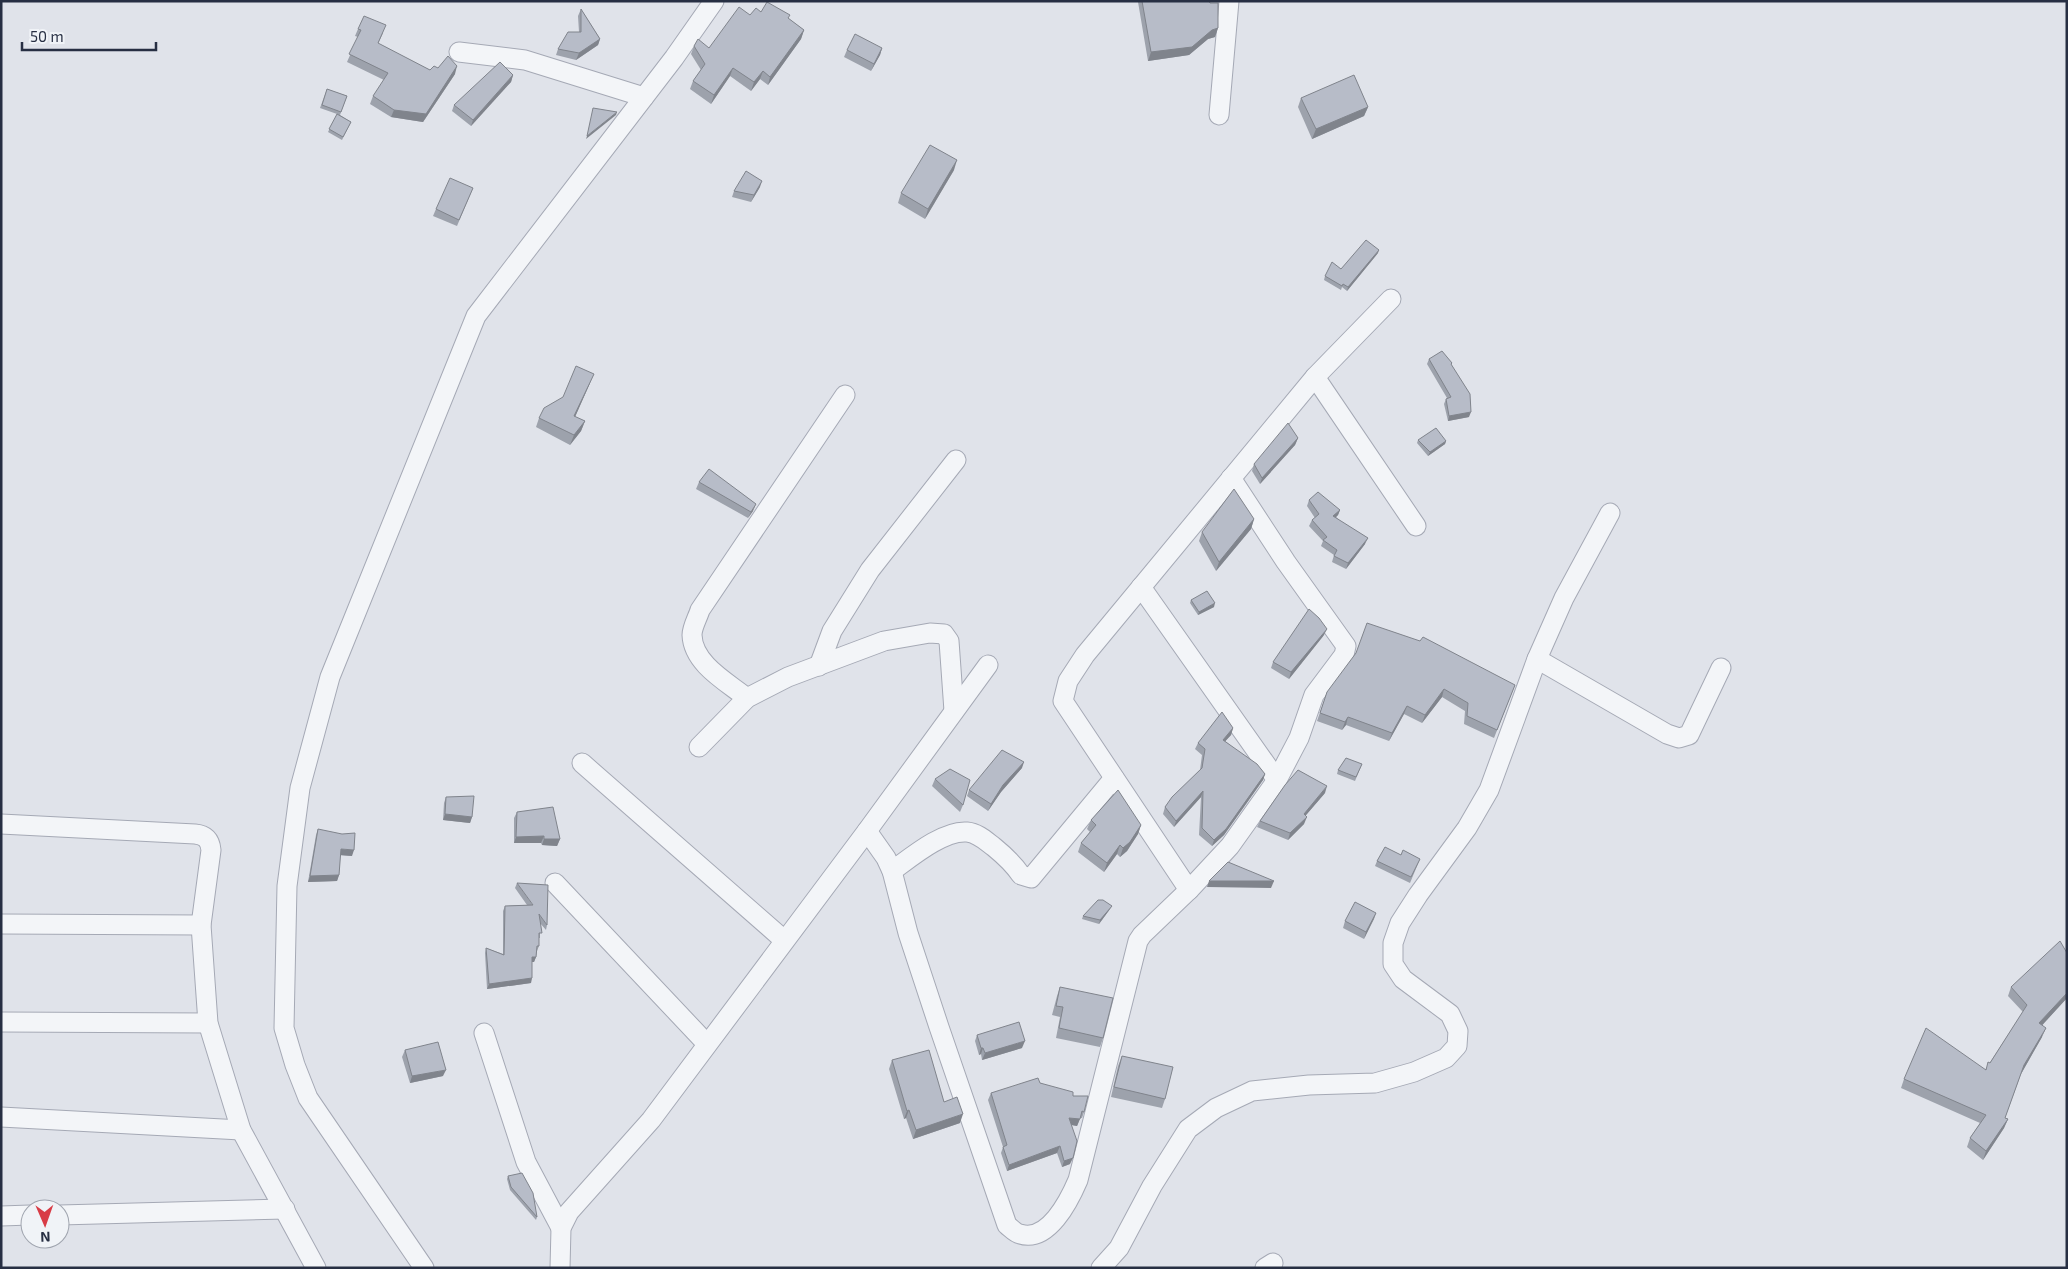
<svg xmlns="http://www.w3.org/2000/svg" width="2068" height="1269" font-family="'Exo 2',sans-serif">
	<rect width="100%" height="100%" fill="#e0e3ea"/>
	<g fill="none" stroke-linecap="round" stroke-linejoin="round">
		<!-- minor casing -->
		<g stroke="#a5a9b5" stroke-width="21">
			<g id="minor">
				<path d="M459 52 525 60 644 97"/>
				<path d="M1219 115 1229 1"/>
				<path d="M1315 377 1416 526"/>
				<path d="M1141 587 1277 780"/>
				<path d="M1537 659 1667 734 1679 738 1689 735 1721 668"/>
				<path d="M819 666 832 631 870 570 956 460"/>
				<path d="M747 698C727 682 693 664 692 635 692 627 698 617 700 610L845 395"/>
				<path d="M699 747 747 698 788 677 884 641 930 633 944 634 949 641 954 711"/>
				<path d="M582 763 784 940"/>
				<path d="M1 824 195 834C205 835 210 840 211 850L201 925 208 1023 241 1130 316 1268"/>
				<path d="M867 831 886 858 892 871 908 933 939 1027 1007 1225C1011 1228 1015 1233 1020 1234 1048 1243 1069 1201 1078 1180L1138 941 1142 935 1189 890 1230 846 1277 780 1299 738 1314 695 1344 655 1346 646 1286 562 1231 478"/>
				<path d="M892 871C910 858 943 830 967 832 978 833 986 841 994 847 1005 856 1013 863 1021 875L1031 878 1114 778"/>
				<path d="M555 883 707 1044"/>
				<path d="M1189 890 1063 701 1068 681 1085 655 1315 377 1391 299"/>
				<path d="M1 924 201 925"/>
				<path d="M1 1022 208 1023"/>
				<path d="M484 1033 526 1162 561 1228"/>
				<path d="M1 1117 241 1130"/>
				<path d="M60 1215 285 1209"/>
				<path d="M1 1216 30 1215"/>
				<path d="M424 1268 308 1098 295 1065 284 1028 287 886 300 788 330 677 476 316 674 58 714 1"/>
				<path d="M560 1268 561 1228 569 1212 651 1120 867 831 988 665"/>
				<path d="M1101 1268 1119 1248 1152 1186 1188 1129 1216 1108 1252 1091 1309 1085 1375 1083 1414 1072 1446 1058 1457 1046 1458 1031 1450 1014 1403 979 1393 964V943L1400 923 1418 895 1467 828 1489 790 1537 659 1564 598 1610 513"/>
				<path d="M1265 1268 1273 1263"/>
			</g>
		</g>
		<!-- minor -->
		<use href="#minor" stroke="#f3f5f8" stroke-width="19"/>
	</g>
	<!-- wall -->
	<g fill="#9da2ac">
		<path d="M1138 1H1209L1218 28 1215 37 1208 39 1189 55 1148 61 1138 2Z"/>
		<path d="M581 9 600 39 598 45 576 60 556 55 558 49 579 32 578 16Z"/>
		<path d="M761 12 789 19 804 30 801 39 768 85 760 79 751 91 730 76 711 104 690 89 693 81 701 70 691 54 694 46 709 48Z"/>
		<path d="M358 29 383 33 378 44 430 70 455 74 423 122 391 117 370 104 373 96 384 80 347 62 358 37 355 36Z"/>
		<path d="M882 48 880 55 871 71 844 57 847 50Z"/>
		<path d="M513 75 511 82 471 126 452 111 454 105Z"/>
		<path d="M327 89 347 96 340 115 351 122 342 140 328 132 337 114 320 108Z"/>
		<path d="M1301 98 1368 107 1364 116 1312 139 1298 107Z"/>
		<path d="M954 170 925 219 898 203 901 193Z"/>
		<path d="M760 187 751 202 732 197 734 191Z"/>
		<path d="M473 188 457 226 433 216 436 209Z"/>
		<path d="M1378 253 1347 291 1342 287 1341 290 1324 280 1325 276Z"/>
		<path d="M1429 359 1451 365 1469 417 1448 421 1444 404 1446 399 1447 398 1427 364Z"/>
		<path d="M590 383 575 417 585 421 581 431 570 445 536 427 539 418Z"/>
		<path d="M1298 438 1295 445 1260 484 1252 471 1254 464Z"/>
		<path d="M1418 440 1446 441 1445 444 1428 456 1417 443Z"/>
		<path d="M699 482 753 511 748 518 696 489Z"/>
		<path d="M1309 500 1340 510 1338 515 1336 517 1365 544 1346 569 1332 562 1334 555 1321 546 1323 541 1309 526 1312 520 1315 518 1307 506Z"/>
		<path d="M1254 519 1251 529 1216 571 1199 541 1202 532Z"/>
		<path d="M1191 600 1214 607 1198 615 1190 603Z"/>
		<path d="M1324 635 1289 679 1271 668 1273 662Z"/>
		<path d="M1515 685 1494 738 1464 724 1465 711 1442 697 1422 723 1404 714 1389 741 1346 725 1342 730 1317 721 1327 692Z"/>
		<path d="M1233 728 1231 735 1225 741 1265 774 1263 780 1224 835 1212 846 1199 835 1201 797 1174 827 1163 814 1165 807 1200 770 1202 755 1195 749 1198 743Z"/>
		<path d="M1362 764 1355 781 1337 774 1338 770Z"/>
		<path d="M1022 768 1001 792 988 811 967 796 969 790Z"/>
		<path d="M935 779 963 805 960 812 932 786Z"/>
		<path d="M1325 793 1305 816 1304 824 1288 840 1257 827 1260 821Z"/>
		<path d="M446 797 472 817 470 823 443 820 444 803Z"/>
		<path d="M517 812 560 839 557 846 542 845 541 843H514V818Z"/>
		<path d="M1091 820 1141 825 1138 834 1127 851 1120 857 1117 854 1104 872 1078 852 1081 843 1090 832 1087 829Z"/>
		<path d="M318 829 352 856 340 855 339 875 337 881 308 882 316 835Z"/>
		<path d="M1401 855 1420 859 1410 883 1375 866 1377 861Z"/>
		<path d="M517 883 547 925 546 930 540 923V938H539V946L537 951 536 957 534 962H532L531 983 487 989 485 953 486 948 503 954V911L505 906 527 905 515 888Z"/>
		<path d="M1110 909 1099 924 1082 919 1083 916Z"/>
		<path d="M1376 913 1364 939 1343 928 1345 921Z"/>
		<path d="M2067 953V998L2042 1025V1037L2021 1074 2005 1118 2008 1119 2004 1128 1983 1160 1967 1147 1970 1138 1980 1123 1901 1088 1904 1079 1985 1070 2023 1012 2008 996 2011 987Z"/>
		<path d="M1060 987 1103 1038 1100 1047 1056 1038 1060 1017 1052 1015 1057 996Z"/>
		<path d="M977 1035 1022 1048 982 1060 981 1054 979 1055 975 1041Z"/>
		<path d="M405 1050 443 1076 410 1083 402 1057Z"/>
		<path d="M1122 1056 1165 1099 1162 1108 1111 1097 1118 1066Z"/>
		<path d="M892 1060 944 1102 960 1123 913 1139 906 1118 904 1119 889 1069Z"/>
		<path d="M1040 1083 1073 1096 1084 1112 1082 1118H1080L1077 1126 1071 1125 1070 1164 1062 1167 1057 1153 1007 1171 1001 1153 1003 1147 988 1100 991 1093Z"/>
		<path d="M508 1176 537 1217 536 1220 510 1190 507 1179Z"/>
	</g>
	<!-- shaded-wall -->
	<g fill="#80848c">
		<path d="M1218 28 1215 37 1208 39 1189 55 1148 61 1151 52Z"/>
		<path d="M804 30 801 39 768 85 770 77Z"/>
		<path d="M600 39 598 45 576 60 579 53Z"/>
		<path d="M882 48 880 55 871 71 874 64Z"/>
		<path d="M457 66 455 74 423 122 391 117 394 110Z"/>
		<path d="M733 68 730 76 711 104 714 95Z"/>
		<path d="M763 71 760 79 751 91 754 82Z"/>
		<path d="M513 75 511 82 471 126 473 120Z"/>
		<path d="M1368 107 1364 116 1312 139 1316 129Z"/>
		<path d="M617 112 616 115 586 139 587 136Z"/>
		<path d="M957 160 954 170 925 219 928 209Z"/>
		<path d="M762 181 760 187 751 202 754 195Z"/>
		<path d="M1379 250 1378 253 1347 291 1348 287Z"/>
		<path d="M594 374 590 383 571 426 574 416Z"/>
		<path d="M1471 412 1469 417 1448 421 1449 416Z"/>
		<path d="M585 421 581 431 570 445 574 435Z"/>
		<path d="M1298 438 1295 445 1260 484 1262 478Z"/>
		<path d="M1446 441 1445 444 1428 456 1430 452Z"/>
		<path d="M756 504 753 511 748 518 751 512Z"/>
		<path d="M1340 510 1338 515 1331 522 1333 516Z"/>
		<path d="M1254 519 1251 529 1216 571 1219 562Z"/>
		<path d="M1368 538 1365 544 1346 569 1348 563Z"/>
		<path d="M1215 603 1214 607 1198 615 1199 612Z"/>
		<path d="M1327 629 1324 635 1289 679 1291 672Z"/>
		<path d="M1444 689 1442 697 1422 723 1425 715Z"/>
		<path d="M1407 706 1404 714 1389 741 1392 733Z"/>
		<path d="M1348 717 1346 725 1342 730 1345 722Z"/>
		<path d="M1233 728 1231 735 1221 746 1223 740Z"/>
		<path d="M1024 762 1022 768 1001 792 988 811 991 804 1003 785Z"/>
		<path d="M1265 774 1263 780 1224 835 1212 846 1214 840Z"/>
		<path d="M1327 786 1325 793 1301 821 1304 814Z"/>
		<path d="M1203 791 1201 797 1174 827 1176 821Z"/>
		<path d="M445 814 472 817 470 823 443 820Z"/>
		<path d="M1307 817 1304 824 1288 840 1290 833Z"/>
		<path d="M1141 825 1138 834 1127 851 1120 857 1123 848Z"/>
		<path d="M544 836 541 843H514L516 837Z"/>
		<path d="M544 839H560L557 846 542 845Z"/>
		<path d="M1120 845 1117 854 1104 872 1107 863Z"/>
		<path d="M341 849 354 850 352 856 339 855Z"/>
		<path d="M339 875 337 881 308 882 310 876Z"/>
		<path d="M1209 881H1274L1271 888 1207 887Z"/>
		<path d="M1112 906 1110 909 1099 924 1100 920Z"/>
		<path d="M1376 913 1374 919 1364 939 1366 932Z"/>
		<path d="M532 957H536L534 962H531Z"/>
		<path d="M532 978 531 983 487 989 489 984Z"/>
		<path d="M2067 993V998L2036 1032 2039 1023Z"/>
		<path d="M2046 1028 2042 1037 2021 1074 2024 1065Z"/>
		<path d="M1025 1041 1022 1048 982 1060 985 1053Z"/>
		<path d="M981 1048H983L981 1054 979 1055Z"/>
		<path d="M446 1070 443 1076 410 1083 412 1076Z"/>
		<path d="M909 1110 906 1118 904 1119 907 1111Z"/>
		<path d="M963 1114 960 1123 913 1139 916 1130Z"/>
		<path d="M1069 1118 1080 1119 1077 1126 1067 1124Z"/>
		<path d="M2008 1119 2004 1128 1983 1160 1986 1151Z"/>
		<path d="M1060 1146 1057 1153 1007 1171 1009 1165Z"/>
		<path d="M1073 1158 1070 1164 1062 1167 1064 1161Z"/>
	</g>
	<!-- building -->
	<g fill="#b7bcc8" stroke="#80848c">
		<path d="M1142 1H1209L1210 3H1218V28L1212 30 1192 47 1151 52Z"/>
		<path d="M767 2 790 15 788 18 804 30 770 77 763 71 754 82 733 68 714 95 693 81 705 64 694 46 698 39 709 48 739 7 750 15 756 8 761 12Z"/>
		<path d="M581 9 600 39 579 53 558 49 568 32H581Z"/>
		<path d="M364 16 386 25 378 43 430 70 434 66 438 68 448 56 457 66 426 114 394 110 373 96 388 73 349 54 361 30 358 29Z"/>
		<path d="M855 34 882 48 874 64 847 50Z"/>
		<path d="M500 62 513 75 473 120 454 105Z"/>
		<path d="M1354 75 1368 107 1316 129 1301 98Z"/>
		<path d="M327 89 347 96 341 112 322 105Z"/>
		<path d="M593 108 617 112 587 136Z"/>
		<path d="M337 114 351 122 343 137 329 129Z"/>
		<path d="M930 145 957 160 928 209 901 193Z"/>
		<path d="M746 171 762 181 754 195 734 191Z"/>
		<path d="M450 178 473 188 459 220 436 209Z"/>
		<path d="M1366 240 1379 250 1348 287 1343 284 1342 286 1325 276 1332 262 1341 269Z"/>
		<path d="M1442 351 1452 363 1451 364 1470 394 1471 412 1449 416 1446 399 1451 397 1429 359Z"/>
		<path d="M576 366 594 374 574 416 585 421 574 435 539 418 544 408 563 397Z"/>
		<path d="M1288 423 1298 438 1262 478 1254 464Z"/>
		<path d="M1436 428 1446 441 1430 452 1418 440Z"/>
		<path d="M709 469 756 504 751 512 699 482Z"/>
		<path d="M1234 489 1254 519 1219 562 1202 532Z"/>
		<path d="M1318 492 1340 510 1333 516 1368 538 1348 563 1334 556 1337 550 1323 540 1327 537 1312 520 1319 514 1309 500Z"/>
		<path d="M1207 591 1215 603 1199 612 1191 600Z"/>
		<path d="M1309 609 1319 618 1327 629 1291 672 1273 662Z"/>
		<path d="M1367 623 1420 641 1423 637 1515 685 1497 730 1467 716 1468 703 1444 689 1425 715 1407 706 1392 733 1348 717 1345 722 1320 713 1327 692 1356 653Z"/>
		<path d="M1222 712 1233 728 1223 740 1257 764 1265 774 1226 829 1214 840 1202 828 1203 791 1176 821 1165 807 1172 797 1202 768 1205 749 1198 743Z"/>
		<path d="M1002 750 1024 762 1003 785 991 804 969 790Z"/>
		<path d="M1346 758 1362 764 1356 777 1338 770Z"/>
		<path d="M950 769 970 780 963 805 935 779Z"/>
		<path d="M1298 770 1327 786 1304 814 1307 817 1290 833 1260 821 1285 785Z"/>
		<path d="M1118 790 1141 825 1130 842 1123 848 1120 845 1107 863 1081 843 1096 825 1091 820Z"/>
		<path d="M474 796 472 817 445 814 446 797Z"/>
		<path d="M553 807 560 839H544V836L516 837 517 812Z"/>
		<path d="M318 829 342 834 355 833 354 850 341 849 339 875 310 876Z"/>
		<path d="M1385 847 1401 855 1403 850 1420 859 1411 877 1377 861Z"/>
		<path d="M1228 862 1274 881H1209Z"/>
		<path d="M517 883 548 885 547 925 539 914 542 933H539V946H537L536 957H532V978L489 984 486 948 504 955 505 906 533 905Z"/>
		<path d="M1098 900H1103L1112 906 1100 920 1083 916Z"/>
		<path d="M1355 902 1376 913 1366 932 1345 921Z"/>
		<path d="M2060 941 2067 953V993L2039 1023 2046 1028 2024 1065 2005 1118 2008 1119 1986 1151 1970 1138 1986 1115 1904 1079 1926 1028 1986 1070 1988 1062 1990 1063 2027 1005 2011 987Z"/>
		<path d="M1060 987 1113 998 1103 1038 1059 1028 1063 1007 1056 1006Z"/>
		<path d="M1019 1022 1025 1041 985 1053 983 1048H981L977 1035Z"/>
		<path d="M438 1042 446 1070 412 1076 405 1050Z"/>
		<path d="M929 1050 944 1102 957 1097 963 1114 916 1130 909 1110 907 1111 892 1060Z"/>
		<path d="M1122 1056 1173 1067 1165 1099 1114 1087Z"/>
		<path d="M1038 1078 1040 1083 1073 1092V1096H1088L1084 1112 1082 1111 1080 1119 1069 1118 1077 1141 1073 1158 1064 1161 1060 1146 1009 1165 1003 1147 1007 1145 991 1093Z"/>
		<path d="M522 1173 533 1193 537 1217 511 1187 508 1176Z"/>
	</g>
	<!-- border -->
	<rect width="2068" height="1269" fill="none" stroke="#272f43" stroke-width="5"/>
	<!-- north arrow -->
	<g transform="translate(45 1224) rotate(178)"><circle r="24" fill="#f0f3f7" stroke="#a0a5af"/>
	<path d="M0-4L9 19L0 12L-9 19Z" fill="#d83c46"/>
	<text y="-8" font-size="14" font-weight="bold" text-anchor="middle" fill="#272f43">N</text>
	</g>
	<!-- scale -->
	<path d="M22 42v8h134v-8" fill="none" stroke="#272f43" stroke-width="2.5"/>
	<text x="30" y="42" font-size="15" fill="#272f43" stroke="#f0f3f7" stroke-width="4" paint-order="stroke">50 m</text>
</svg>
